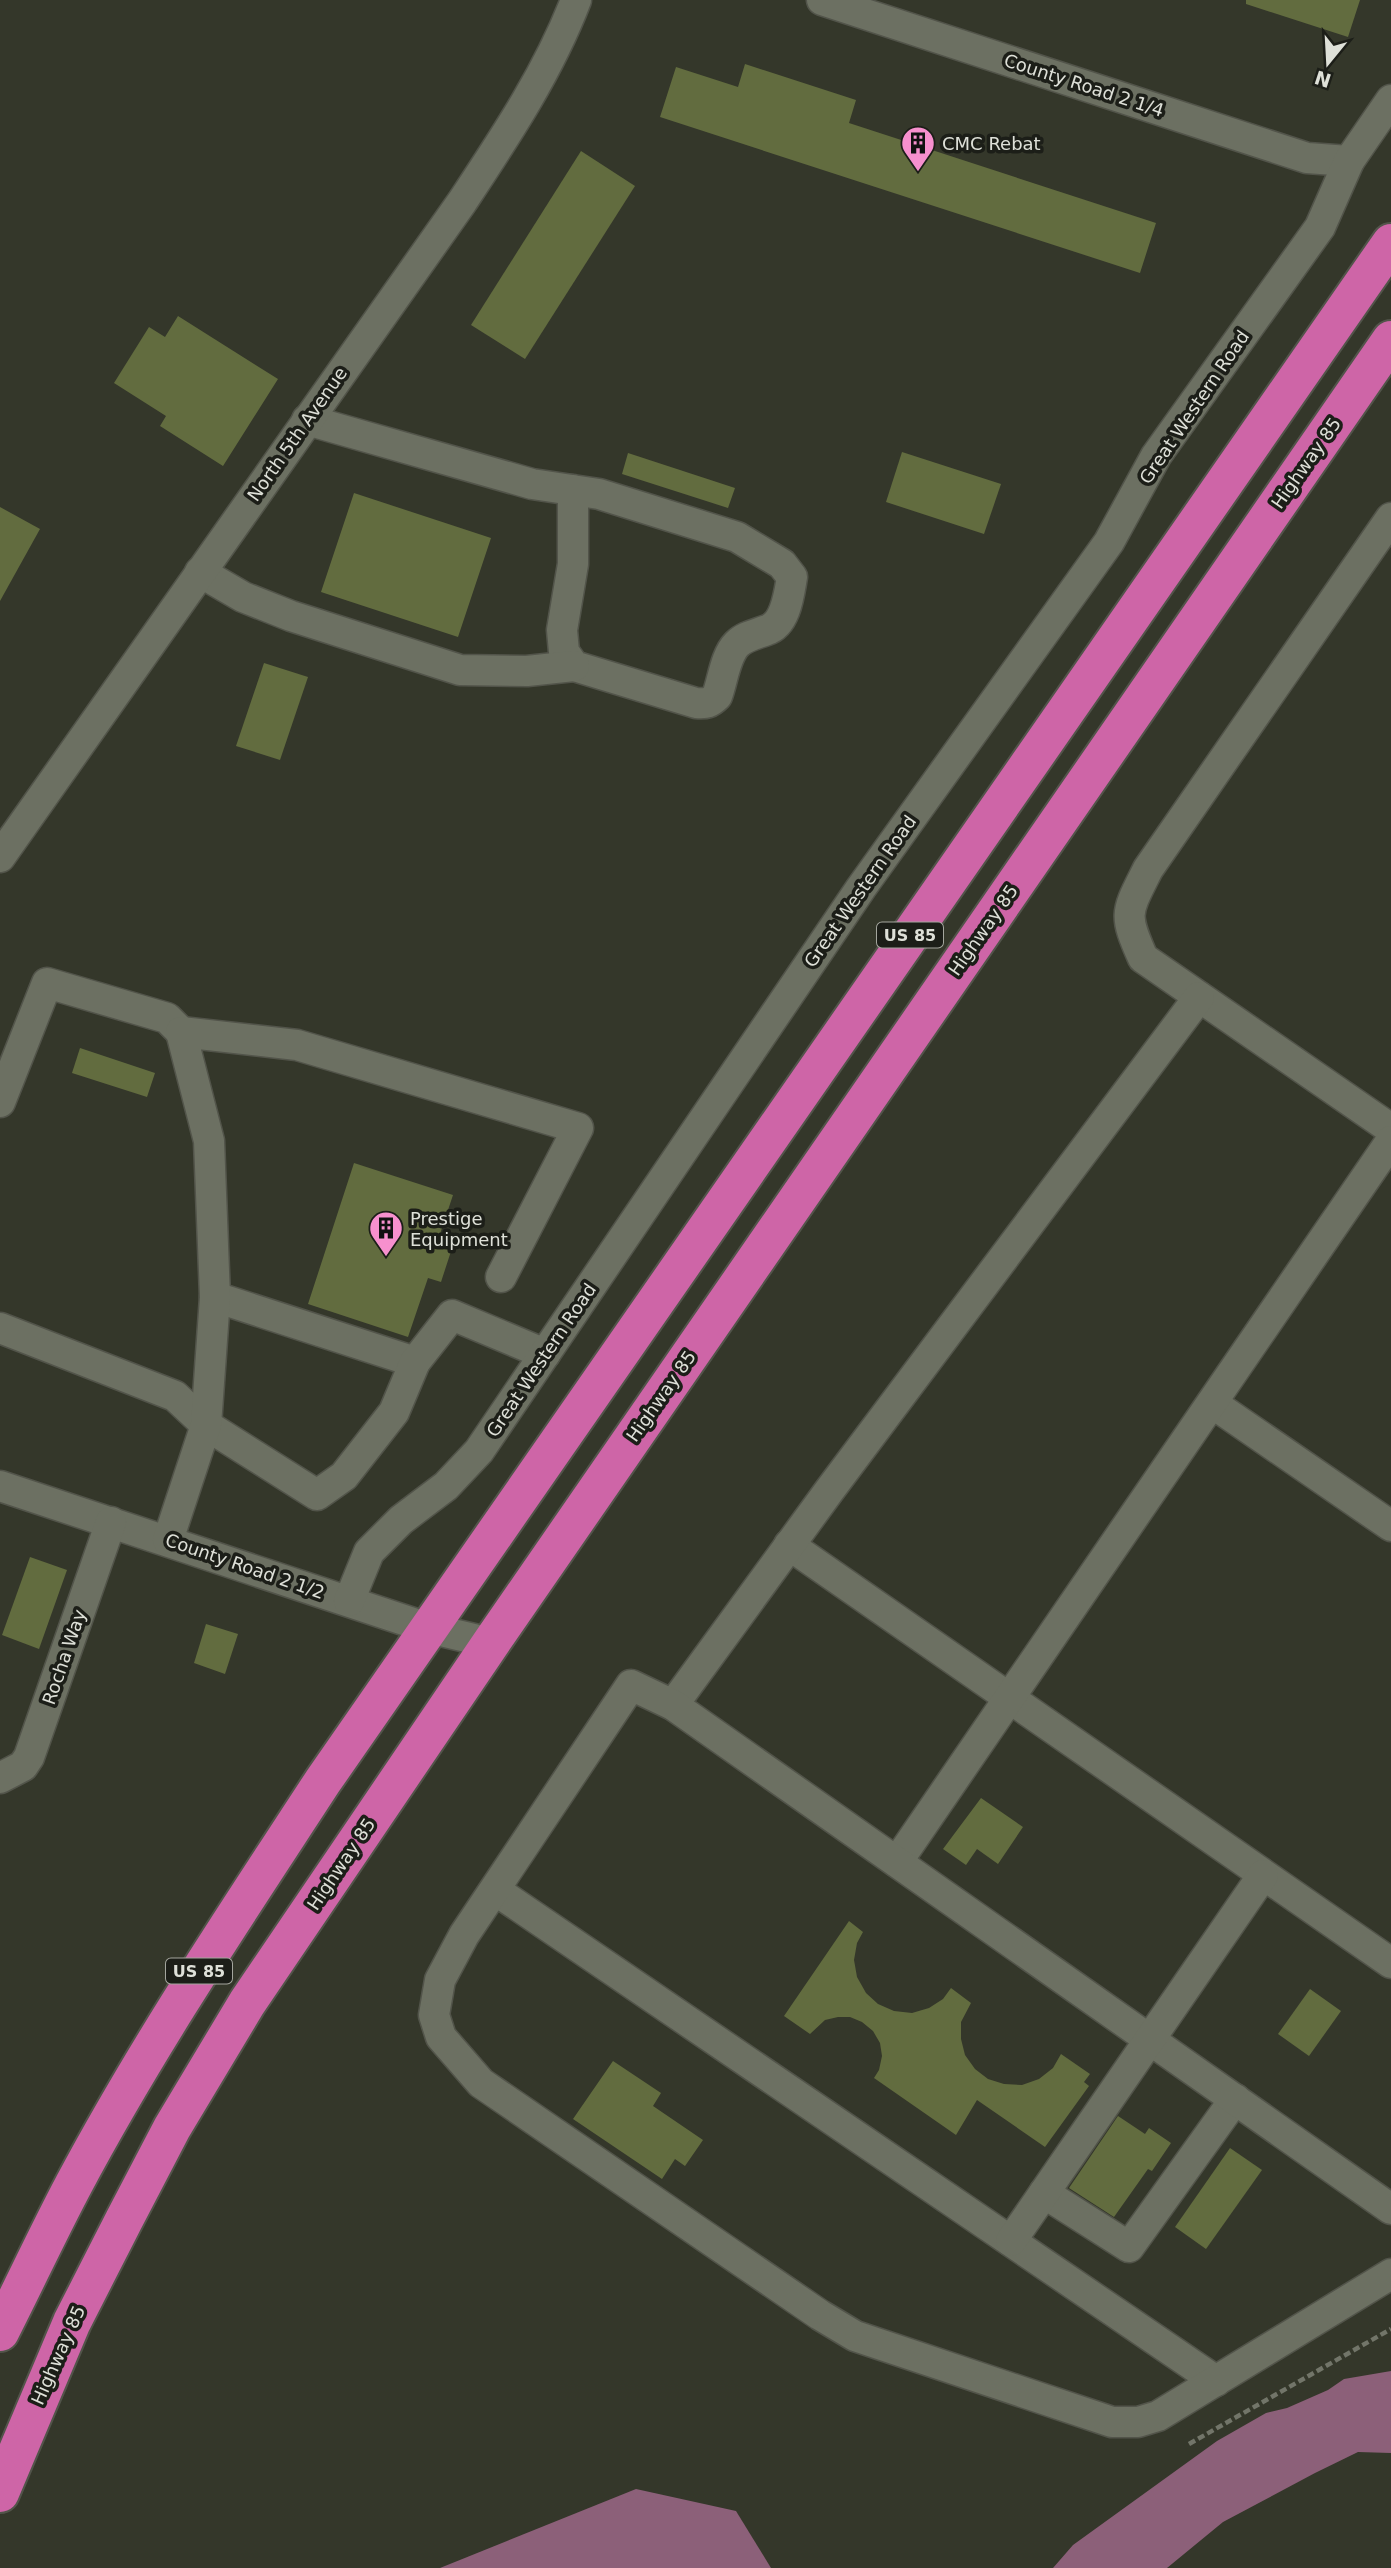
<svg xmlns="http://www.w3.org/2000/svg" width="1391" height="2568" font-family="'DejaVu Sans',sans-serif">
	<rect width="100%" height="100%" fill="#34372a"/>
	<!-- water -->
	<g fill="#8c6079">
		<path d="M1391 2371V2453L1358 2452 1315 2473 1223 2522 1167 2568H1053L1073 2545 1217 2441 1266 2413 1287 2408 1328 2390 1344 2379Z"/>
		<path d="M636 2489 736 2511 771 2568H440Z"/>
	</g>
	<!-- building -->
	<g fill="#626c3f">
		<path d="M1246 0H1360L1348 37 1246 4Z"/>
		<path d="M745 64 856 100 849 123 1156 223 1140 273 660 117 676 67 738 87Z"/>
		<path d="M581 151 635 186 525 359 471 325Z"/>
		<path d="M178 316 278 379 223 466 160 426 166 416 114 383 149 327 165 337Z"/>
		<path d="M902 452 1001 484 984 534 886 502Z"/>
		<path d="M628 453 735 488 728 508 622 474Z"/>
		<path d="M354 493 491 538 458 637 321 592Z"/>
		<path d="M0 507 40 529 0 601Z"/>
		<path d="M264 663 308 677 280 760 236 746Z"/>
		<path d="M80 1048 155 1073 147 1097 72 1073Z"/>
		<path d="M354 1163 453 1195 440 1234 455 1239 441 1282 428 1278 408 1337 308 1304Z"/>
		<path d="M30 1557 67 1570 39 1649 2 1635Z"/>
		<path d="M206 1624 238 1634 225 1674 194 1663Z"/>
		<path d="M981 1798 1023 1827 998 1864 977 1849 966 1865 943 1849Z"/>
		<path d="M849 1921 863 1932 857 1943 854 1960 857 1977 866 1993 878 2004 894 2011 912 2013 929 2008 943 1999 951 1988 971 2003 961 2022V2039L965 2055 975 2069 988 2079 1004 2084 1022 2085 1039 2079 1053 2068 1061 2054 1090 2074 1084 2082 1089 2086 1045 2147 977 2100 956 2135 874 2078 879 2070 882 2056 880 2043 873 2031 862 2022 850 2017H838L825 2020 810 2034 784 2016Z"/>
		<path d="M1310 1989 1341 2011 1309 2056 1278 2034Z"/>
		<path d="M613 2061 661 2093 653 2106 703 2140 685 2166 675 2159 662 2179 573 2119Z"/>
		<path d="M1118 2116 1145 2134 1149 2128 1171 2143 1152 2171 1148 2169 1114 2217 1069 2188Z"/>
		<path d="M1230 2148 1262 2170 1206 2249 1175 2227Z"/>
	</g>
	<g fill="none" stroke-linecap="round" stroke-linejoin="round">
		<!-- minor casing -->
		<g stroke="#52544a" stroke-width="33">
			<g id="minor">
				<path d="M822 0 1307 158 1349 161"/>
				<path d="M307 420 532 484 599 494 737 537 782 564 792 577C789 594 786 624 767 630 757 634 745 636 737 644 725 656 723 680 717 696 710 703 706 704 696 703L574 666 564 652 562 630 573 564V490"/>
				<path d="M1391 518 1148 869C1126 913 1123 913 1143 958L1391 1129"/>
				<path d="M200 572 243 597 291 616 460 670 527 671 574 666"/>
				<path d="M0 857 462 202C505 137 548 73 576 0"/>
				<path d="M0 1102 47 983 167 1018 181 1032"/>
				<path d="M215 1297 415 1362"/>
				<path d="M0 1328 175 1396 206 1425 317 1495 344 1476 394 1412 415 1362 452 1315 545 1354"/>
				<path d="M1212 1403 1391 1526"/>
				<path d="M0 1486 428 1628 491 1643"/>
				<path d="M168 1540 206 1425 215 1297 209 1141 181 1032 297 1045 578 1128 501 1277"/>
				<path d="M789 1545 1391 1963"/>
				<path d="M349 1601 369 1552 401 1520 446 1486 479 1451 861 888 1109 542 1156 456 1320 227 1349 161 1391 100"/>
				<path d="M673 1705 829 1491 1199 997"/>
				<path d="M0 1778 23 1766 29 1757 111 1522"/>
				<path d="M897 1862 1391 1141"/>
				<path d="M495 1890 1216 2381"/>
				<path d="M1044 2193 1129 2247 1235 2099"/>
				<path d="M1391 2209 673 1705 631 1685 464 1935 440 1980 434 2015 441 2037 481 2083 820 2315 855 2336 1112 2422H1138L1158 2416 1391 2274"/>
				<path d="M1011 2241 1263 1875"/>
			</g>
		</g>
		<!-- highway casing -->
		<g stroke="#52544a" stroke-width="42">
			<g id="highway">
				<path d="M0 2332C25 2283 48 2233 74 2184 148 2045 237 1913 323 1781L1391 243"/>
				<path d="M0 2493 72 2322 124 2220 172 2128 247 2003 491 1643 1391 340"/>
			</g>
		</g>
		<!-- path -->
		<path stroke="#727569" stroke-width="4.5" stroke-dasharray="7 3.5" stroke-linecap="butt" d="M1189 2444 1391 2329"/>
		<!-- minor -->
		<use href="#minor" stroke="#6c7062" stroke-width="30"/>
		<!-- highway -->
		<use href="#highway" stroke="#ce65a7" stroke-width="38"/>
	</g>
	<!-- icons -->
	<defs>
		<g id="building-pin" transform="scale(1.75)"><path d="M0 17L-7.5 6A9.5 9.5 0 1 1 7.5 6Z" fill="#f790ce" stroke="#1c1e18"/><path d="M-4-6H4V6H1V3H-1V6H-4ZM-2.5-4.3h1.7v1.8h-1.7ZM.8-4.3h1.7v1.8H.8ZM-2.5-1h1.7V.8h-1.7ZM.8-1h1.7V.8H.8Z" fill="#111"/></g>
	</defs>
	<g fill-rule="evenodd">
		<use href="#building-pin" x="918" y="143"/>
		<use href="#building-pin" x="386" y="1228"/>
	</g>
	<g text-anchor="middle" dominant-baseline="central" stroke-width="7" stroke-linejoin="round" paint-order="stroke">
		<!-- shield labels -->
		<g fill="#1c1e18" stroke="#a4a69e" stroke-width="2">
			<rect x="877" y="922.5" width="66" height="25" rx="5"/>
			<rect x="166" y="1958.5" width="66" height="25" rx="5"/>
		</g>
		<g font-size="16" font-weight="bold" fill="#dee0d8">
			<text x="910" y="935">US 85</text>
			<text x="199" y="1971">US 85</text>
		</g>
		<!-- street labels -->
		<g font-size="18" fill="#dee0d8" stroke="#1c1e18">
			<text transform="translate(1084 85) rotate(18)">County Road 2 1/4</text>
			<text transform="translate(1194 407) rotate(-56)">Great Western Road</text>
			<text transform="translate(297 434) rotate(-55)">North 5th Avenue</text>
			<text transform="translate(1306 463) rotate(-55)">Highway 85</text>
			<text transform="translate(860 891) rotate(-55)">Great Western Road</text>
			<text transform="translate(983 930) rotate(-55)">Highway 85</text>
			<text transform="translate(541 1360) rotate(-56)">Great Western Road</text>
			<text transform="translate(661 1396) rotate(-55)">Highway 85</text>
			<text transform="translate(245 1566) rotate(19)">County Road 2 1/2</text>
			<text transform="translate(64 1657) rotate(-71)">Rocha Way</text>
			<text transform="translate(341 1864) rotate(-56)">Highway 85</text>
			<text transform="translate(58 2355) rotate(-66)">Highway 85</text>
		</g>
		<!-- poi labels -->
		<g font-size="18" fill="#dee0d8" stroke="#1c1e18" text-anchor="start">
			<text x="942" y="143">CMC Rebat</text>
			<text x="410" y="1218">Prestige<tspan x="410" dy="21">Equipment</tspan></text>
		</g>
	</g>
	<!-- north arrow -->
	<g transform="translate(1328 63) rotate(198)" stroke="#1c1e18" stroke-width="5" paint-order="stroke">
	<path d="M0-5L12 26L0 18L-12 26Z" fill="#dee0d8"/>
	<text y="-10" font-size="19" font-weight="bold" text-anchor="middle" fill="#dee0d8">N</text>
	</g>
</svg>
